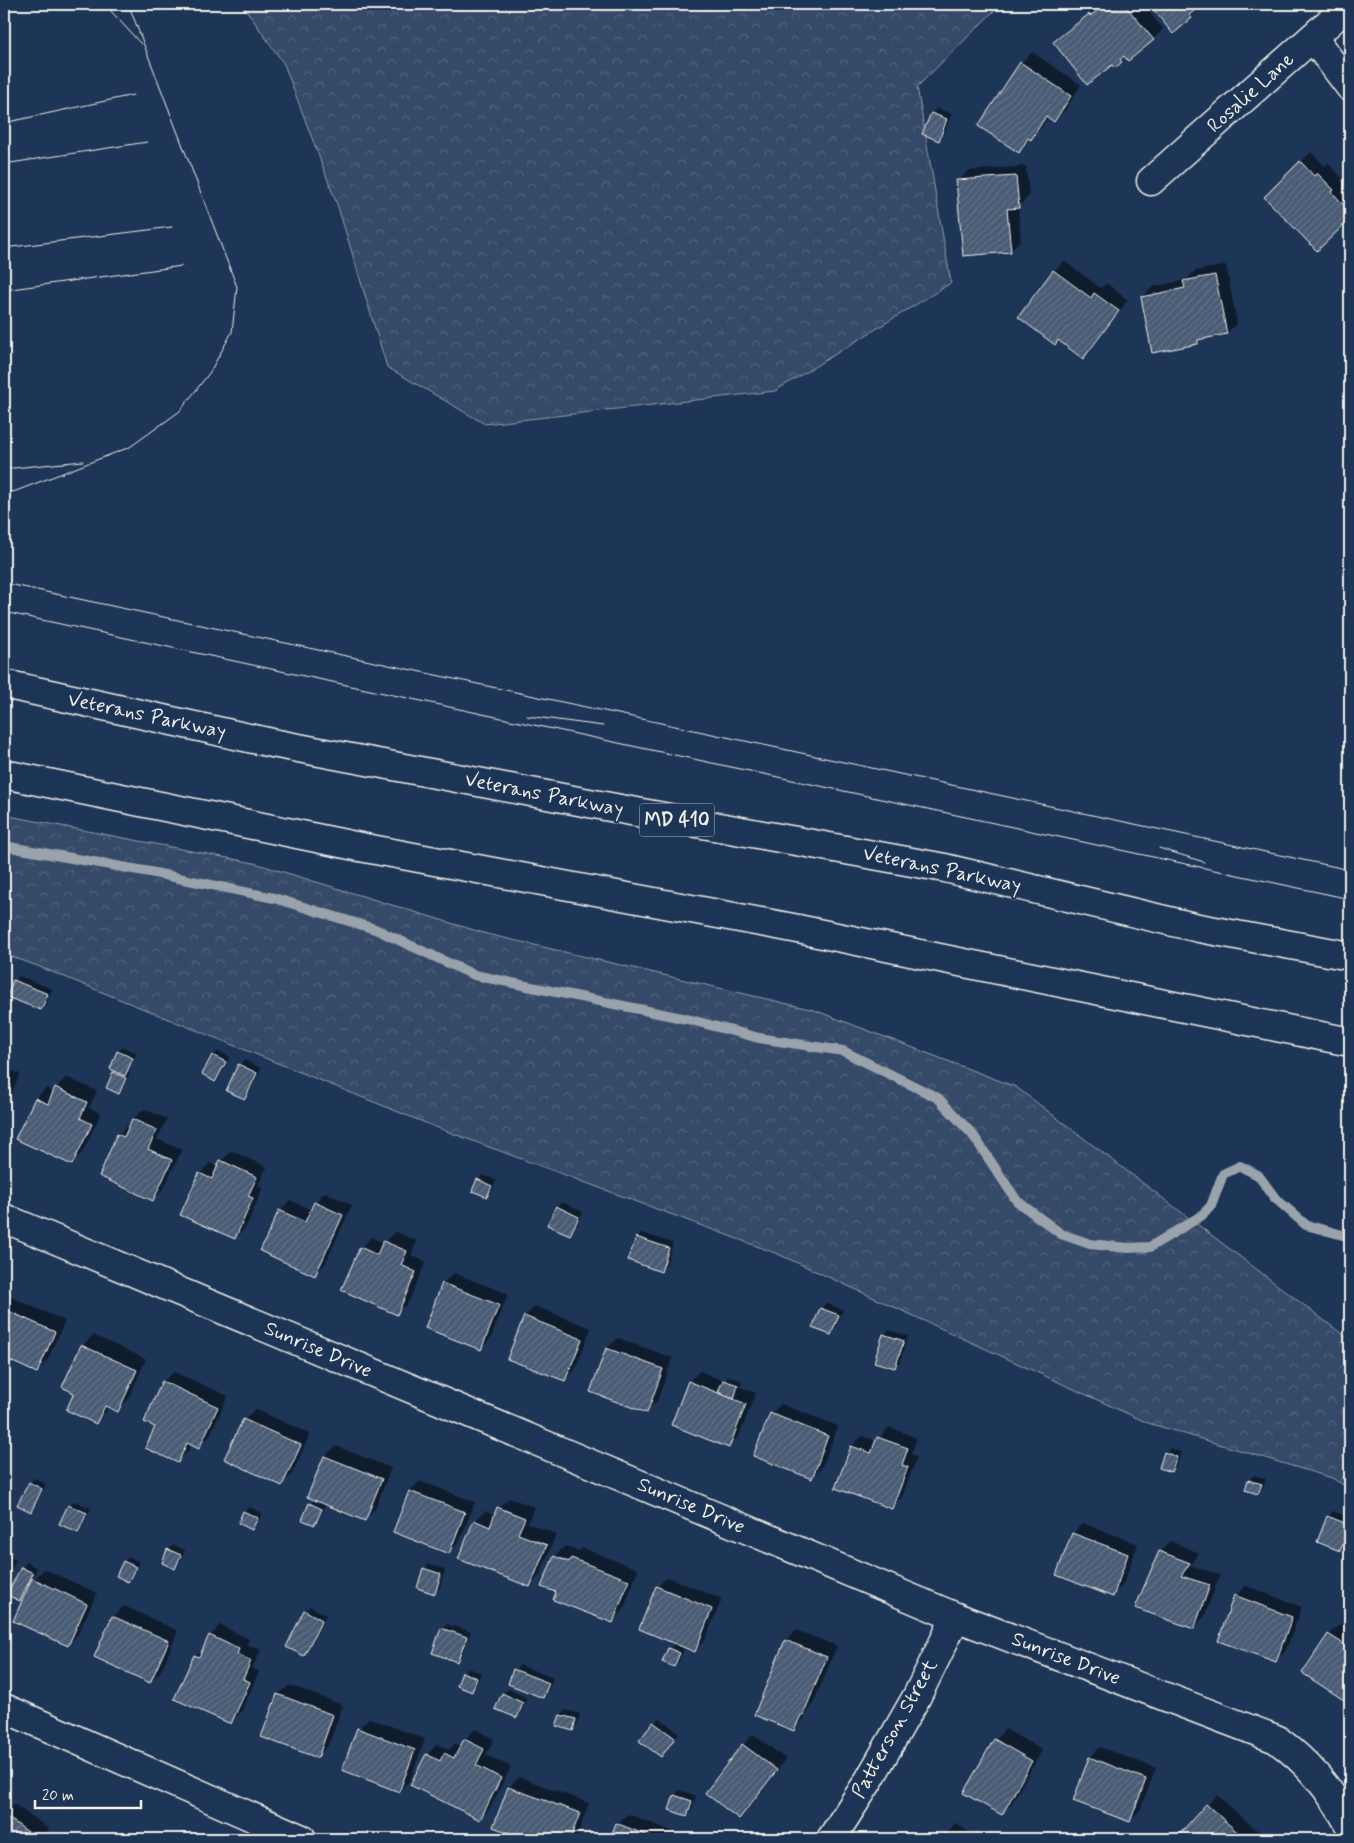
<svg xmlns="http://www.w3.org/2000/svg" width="1354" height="1843" font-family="Mynerve,sans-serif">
	<defs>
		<pattern id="forest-crowns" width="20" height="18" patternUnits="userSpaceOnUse" patternTransform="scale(1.25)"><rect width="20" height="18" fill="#354a67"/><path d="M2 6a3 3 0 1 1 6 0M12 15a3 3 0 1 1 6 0" fill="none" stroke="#53657d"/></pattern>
		<pattern id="building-hatch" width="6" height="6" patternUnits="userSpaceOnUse" patternTransform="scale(1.25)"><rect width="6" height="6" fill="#485b74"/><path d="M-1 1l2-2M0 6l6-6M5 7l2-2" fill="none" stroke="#637388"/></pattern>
	</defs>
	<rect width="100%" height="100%" fill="#1d3557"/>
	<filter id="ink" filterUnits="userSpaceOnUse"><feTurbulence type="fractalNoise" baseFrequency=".02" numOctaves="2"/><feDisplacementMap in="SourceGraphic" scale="10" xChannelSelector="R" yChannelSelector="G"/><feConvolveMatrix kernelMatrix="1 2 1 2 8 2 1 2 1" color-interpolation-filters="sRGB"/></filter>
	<g filter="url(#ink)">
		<!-- forest -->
		<g fill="url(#forest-crowns)" stroke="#949ea8">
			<path d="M242 4H1001L917 87 951 283 775 391 485 424 387 367 338 207 284 64Z"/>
			<path d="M4 815 254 863 487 934 814 1010 1016 1087 1350 1340V1489L1332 1478 1148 1423 778 1254 438 1128 35 965 4 954Z"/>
		</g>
		<!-- shadow -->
		<g fill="#0007">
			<path d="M1100 4 1101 7 1105 4H1143L1163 29 1153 39 1126 56 1115 66 1054 42Z"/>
			<path d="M1150 4H1201L1199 5 1201 7 1173 32Z"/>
			<path d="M1032 52 1081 85 1065 110 1054 120 1048 116 1041 128 1018 151 1021 63Z"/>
			<path d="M937 108 952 114 943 135 938 139 932 113Z"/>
			<path d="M1311 152 1325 166 1328 163 1343 179 1341 181 1350 191V217L1317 249 1266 197Z"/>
			<path d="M1026 166 1029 196 1018 207 1021 240 1010 251 958 181 968 171Z"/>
			<path d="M1064 261 1101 288 1106 283 1128 300 1093 347 1083 358 1054 271Z"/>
			<path d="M1226 265 1237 323 1227 333 1203 338 1197 343 1142 297 1153 287 1186 280 1195 271Z"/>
			<path d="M19 976 52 989 46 1004 41 1009 14 981Z"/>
			<path d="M123 1047 137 1053 127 1072 130 1073 123 1087 119 1092 114 1073 117 1071 111 1068 118 1051Z"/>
			<path d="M218 1051 230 1057 220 1075 215 1080 213 1056Z"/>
			<path d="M244 1060 261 1068 249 1093 244 1098 239 1065Z"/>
			<path d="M4 1067 20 1074 4 1111Z"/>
			<path d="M66 1077 97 1091 89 1108 101 1113 82 1153 72 1164 36 1098 46 1088 54 1092 56 1088Z"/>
			<path d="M144 1109 167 1119 157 1139 182 1150 163 1189 153 1200 118 1135 129 1124 130 1125 133 1119Z"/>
			<path d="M232 1151 267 1167 258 1186 263 1188 246 1227 235 1238 200 1174 210 1163 218 1167 221 1161Z"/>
			<path d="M483 1175 496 1180 492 1191 487 1196 478 1180Z"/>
			<path d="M325 1192 352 1205 325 1264 315 1274 280 1211 290 1200 312 1210 315 1203Z"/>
			<path d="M562 1202 583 1212 574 1229 569 1234 557 1207Z"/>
			<path d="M395 1231 417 1241 411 1255 426 1262 408 1303 397 1313 361 1248 371 1237 384 1243Z"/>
			<path d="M642 1233 673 1243 666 1265 661 1270 637 1238Z"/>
			<path d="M454 1273 508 1294 491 1338 481 1349 426 1327 443 1283Z"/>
			<path d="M11 1297 65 1321 47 1361 37 1372 4 1357V1305Z"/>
			<path d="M826 1303 843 1310 835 1329 830 1334 821 1308Z"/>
			<path d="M535 1306 591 1328 575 1370 565 1380 525 1317Z"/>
			<path d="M889 1330 908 1336 900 1362 895 1367 884 1335Z"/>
			<path d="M93 1335 146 1359 128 1400 117 1410 109 1406 106 1412 96 1422 76 1392 64 1386 82 1346Z"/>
			<path d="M618 1338 673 1358 657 1401 646 1412 607 1348Z"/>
			<path d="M700 1371 724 1381 729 1376 742 1381 740 1387 756 1393 739 1436 729 1446 672 1424 689 1381Z"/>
			<path d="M174 1372 228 1396 209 1437 199 1447 191 1444 188 1451 177 1462 157 1426 163 1382Z"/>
			<path d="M781 1404 838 1426 822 1467 812 1478 771 1414Z"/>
			<path d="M255 1409 310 1434 292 1474 281 1485 226 1459 244 1420Z"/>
			<path d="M889 1427 917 1438 911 1454 917 1457 902 1497 891 1508 852 1446 862 1436 877 1441Z"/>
			<path d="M336 1446 391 1468 375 1509 364 1519 326 1503 319 1519 314 1524 310 1504 315 1499 309 1497 325 1456Z"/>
			<path d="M1170 1448 1181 1452 1176 1466 1171 1471 1165 1453Z"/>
			<path d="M1254 1475 1266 1479 1263 1488 1258 1493 1246 1489 1249 1480Z"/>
			<path d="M35 1478 46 1484 35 1505 30 1510 19 1504 30 1482Z"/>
			<path d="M420 1481 475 1502 459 1542 449 1552 410 1491Z"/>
			<path d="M509 1498 534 1507 528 1523 556 1534 540 1575 529 1586 475 1521 485 1511 496 1515 498 1508Z"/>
			<path d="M74 1501 91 1508 83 1526 78 1531 69 1506Z"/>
			<path d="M249 1507 262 1513 257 1524 252 1529 239 1523 244 1511Z"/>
			<path d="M1333 1511 1350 1518V1531L1345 1545 1340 1549 1319 1542 1328 1516Z"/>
			<path d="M1083 1523 1138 1544 1123 1585 1112 1595 1057 1574 1073 1533Z"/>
			<path d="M1170 1541 1199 1553 1190 1565 1220 1575 1204 1617 1193 1628 1160 1552Z"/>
			<path d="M173 1545 185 1550 180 1562 175 1567 168 1550Z"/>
			<path d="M565 1546 579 1551 582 1548 638 1569 623 1611 612 1622 558 1592 555 1556Z"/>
			<path d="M4 1555 16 1560 4 1586Z"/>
			<path d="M129 1557 140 1562 133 1575 128 1580 118 1575 124 1562Z"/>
			<path d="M27 1562 37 1568 32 1581 44 1569 97 1593 78 1634 68 1645 27 1592 20 1599 22 1567Z"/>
			<path d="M429 1564 445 1569 440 1588 435 1593 424 1569Z"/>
			<path d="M667 1577 722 1599 705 1640 695 1650 685 1646 679 1661 674 1666 669 1649 676 1643 657 1587Z"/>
			<path d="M1246 1586 1302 1607 1286 1650 1276 1661 1235 1596Z"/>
			<path d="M124 1606 178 1631 161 1671 150 1681 113 1617Z"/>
			<path d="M310 1606 326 1615 308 1650 303 1654 305 1611Z"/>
			<path d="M447 1624 471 1632 462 1655 457 1660 442 1629Z"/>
			<path d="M1340 1624 1350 1631V1703L1304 1673 1329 1634Z"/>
			<path d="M220 1625 249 1639 247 1644 261 1650 252 1668 259 1672 241 1712 230 1723 195 1656 206 1646 210 1636Z"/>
			<path d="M796 1630 837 1646 813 1704 809 1708 804 1719 794 1730 786 1640Z"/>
			<path d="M520 1665 553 1678 548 1691 543 1696 515 1670Z"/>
			<path d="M468 1668 481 1673 476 1685 471 1690 463 1673Z"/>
			<path d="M289 1685 343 1705 328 1746 317 1756 278 1695Z"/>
			<path d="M508 1689 527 1698 521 1712 516 1717 503 1694Z"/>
			<path d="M566 1710 580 1714 577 1725 572 1730 561 1715Z"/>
			<path d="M369 1718 425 1739 410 1780 399 1791 358 1729Z"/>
			<path d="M659 1718 679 1733 661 1755 654 1723Z"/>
			<path d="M475 1729 494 1739 486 1755 511 1767 490 1808 480 1819 427 1755 437 1744 449 1750 456 1743 461 1746 465 1740Z"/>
			<path d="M1005 1729 1042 1750 1012 1803 1002 1813 995 1740Z"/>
			<path d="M753 1734 786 1759 750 1807 739 1818 743 1745Z"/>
			<path d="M1100 1747 1156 1768 1140 1810 1130 1821 1090 1758Z"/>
			<path d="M519 1777 589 1803 576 1839H511L513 1833 494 1826 509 1787Z"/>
			<path d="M680 1790 696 1796 692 1809 687 1814 671 1809 675 1795Z"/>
			<path d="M1217 1795 1260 1833 1255 1839 1177 1838Z"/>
			<path d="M14 1804 49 1829 42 1839H4V1814Z"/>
			<path d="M628 1814 682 1835 680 1839H611L617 1824Z"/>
			<path d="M956 1823 978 1839H941Z"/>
			<path d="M125 1836 132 1839H121Z"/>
		</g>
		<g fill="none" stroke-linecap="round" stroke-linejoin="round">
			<!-- stream -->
			<path stroke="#9aa2ab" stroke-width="10" d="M4 846 150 872 274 898 375 929 474 975 687 1019 759 1038 843 1051 938 1098 973 1135 1017 1201 1061 1234 1090 1244 1128 1248 1150 1247 1201 1216 1211 1206 1223 1174 1240 1166 1258 1175 1275 1198 1306 1225 1350 1237"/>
		</g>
		<!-- building -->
		<g fill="url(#building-hatch)" stroke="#f4f1e8">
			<path d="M1106 4H1124L1154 40 1128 61 1124 56 1120 60 1122 62 1115 68 1112 65 1087 85 1053 42 1089 14 1090 16Z"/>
			<path d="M1149 4H1203L1189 15 1192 18 1173 34Z"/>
			<path d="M1020 62 1071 96 1054 122 1046 116 1031 140 1028 138 1019 153 978 126Z"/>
			<path d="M931 113 947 119 939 141 922 134Z"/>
			<path d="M1300 161 1314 176 1317 173 1334 190 1332 192 1350 212V219L1317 251 1264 197Z"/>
			<path d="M1016 176 1019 208 1007 209 1011 252 963 256 956 180Z"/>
			<path d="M1053 270 1091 298 1094 293 1119 311 1083 359 1058 340 1055 345 1018 317Z"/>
			<path d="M1215 275 1227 334 1198 340V344L1152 353 1141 297 1185 288 1183 281Z"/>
			<path d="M13 980 48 994 41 1010 7 997Z"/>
			<path d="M117 1051 133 1058 125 1076 110 1069Z"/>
			<path d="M212 1055 226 1062 215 1082 202 1074Z"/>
			<path d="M238 1064 257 1073 245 1099 226 1091Z"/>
			<path d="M113 1072 126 1078 119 1094 106 1088Z"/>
			<path d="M4 1082 11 1085 4 1101Z"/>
			<path d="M55 1087 87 1102 80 1118 92 1124 72 1165 15 1139 35 1098 48 1104Z"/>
			<path d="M132 1119 157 1130 148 1149 172 1160 153 1201 99 1176 117 1134 124 1137Z"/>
			<path d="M220 1160 257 1177 248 1196 253 1198 235 1239 180 1215 199 1173 212 1179Z"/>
			<path d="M477 1179 492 1186 487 1197 472 1191Z"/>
			<path d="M314 1202 343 1215 315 1276 260 1251 279 1210 305 1222Z"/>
			<path d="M556 1206 579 1217 570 1235 547 1225Z"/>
			<path d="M636 1237 669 1248 661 1272 628 1260Z"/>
			<path d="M383 1241 407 1251 401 1265 416 1272 397 1315 341 1290 360 1247 377 1255Z"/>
			<path d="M442 1283 499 1305 481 1350 425 1328Z"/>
			<path d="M820 1308 839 1315 831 1335 812 1328Z"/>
			<path d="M4 1309 55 1332 37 1373 4 1358Z"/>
			<path d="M524 1316 582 1339 565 1381 507 1359Z"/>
			<path d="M883 1334 904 1341 895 1368 874 1362Z"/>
			<path d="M81 1345 137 1370 118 1412 105 1406 96 1424 66 1410 74 1393 62 1387Z"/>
			<path d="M606 1348 663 1369 647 1413 590 1392Z"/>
			<path d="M723 1380 738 1385 734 1399 718 1392Z"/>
			<path d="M162 1381 218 1407 199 1449 187 1443 178 1463 145 1448 155 1427 144 1422Z"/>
			<path d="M688 1381 746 1404 729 1448 671 1425Z"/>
			<path d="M770 1413 828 1436 812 1479 753 1456Z"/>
			<path d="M243 1419 301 1445 282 1486 224 1459Z"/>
			<path d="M877 1437 908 1448 902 1465 908 1467 892 1509 835 1488 851 1446 871 1453Z"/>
			<path d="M1164 1452 1177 1457 1171 1472 1159 1468Z"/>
			<path d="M324 1456 382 1479 365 1521 307 1497Z"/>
			<path d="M1248 1480 1262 1484 1258 1494 1245 1490Z"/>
			<path d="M29 1482 42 1489 31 1512 17 1505Z"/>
			<path d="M409 1491 465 1512 449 1554 393 1532Z"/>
			<path d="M309 1503 322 1509 315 1525 302 1520Z"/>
			<path d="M68 1505 87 1513 78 1533 59 1524Z"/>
			<path d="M497 1507 525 1518 518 1534 547 1545 530 1587 458 1559 474 1520 490 1527Z"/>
			<path d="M243 1511 258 1518 252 1530 238 1523Z"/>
			<path d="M1327 1516 1350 1525 1340 1551 1317 1542Z"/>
			<path d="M1072 1533 1128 1554 1113 1597 1056 1575Z"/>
			<path d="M167 1549 181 1555 175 1569 162 1563Z"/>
			<path d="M1159 1551 1190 1563 1181 1576 1210 1585 1194 1629 1135 1608Z"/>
			<path d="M554 1556 569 1562 571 1558 629 1580 613 1623 553 1600 556 1592 541 1587Z"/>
			<path d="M123 1561 136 1567 128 1582 116 1576Z"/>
			<path d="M21 1567 33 1573 20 1601 7 1595Z"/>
			<path d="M423 1568 441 1574 435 1594 417 1588Z"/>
			<path d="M32 1578 87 1604 68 1646 13 1621Z"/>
			<path d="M656 1586 712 1609 695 1652 639 1629Z"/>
			<path d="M1234 1595 1292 1617 1276 1662 1218 1641Z"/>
			<path d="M304 1610 322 1620 304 1656 286 1647Z"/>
			<path d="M112 1616 169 1641 150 1683 94 1657Z"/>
			<path d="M441 1628 467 1637 457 1662 432 1653Z"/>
			<path d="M1328 1634 1350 1648V1704L1302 1673Z"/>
			<path d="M209 1635 239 1649 237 1654 251 1661 243 1679 250 1682 231 1724 174 1699 194 1655 199 1657Z"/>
			<path d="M785 1640 827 1657 803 1715H801L794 1731 754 1715Z"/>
			<path d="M668 1648 680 1653 674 1667 662 1662Z"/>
			<path d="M513 1669 549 1683 543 1698 508 1684Z"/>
			<path d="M462 1672 477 1678 472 1692 457 1686Z"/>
			<path d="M502 1693 523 1703 517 1718 495 1709Z"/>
			<path d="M277 1694 333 1715 318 1758 261 1737Z"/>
			<path d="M560 1715 576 1719 573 1731 556 1726Z"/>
			<path d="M653 1722 675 1738 661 1757 639 1741Z"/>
			<path d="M357 1728 415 1750 399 1792 342 1770Z"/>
			<path d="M464 1739 484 1749 476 1765 501 1778 480 1820 410 1785 426 1754 440 1761 444 1753 454 1758Z"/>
			<path d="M994 1739 1032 1761 1002 1815 963 1793Z"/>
			<path d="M742 1744 777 1770 739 1819 705 1793Z"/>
			<path d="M1089 1757 1146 1779 1130 1822 1073 1801Z"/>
			<path d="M508 1787 580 1813 570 1839H510L512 1834 493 1827Z"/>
			<path d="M674 1795 692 1801 687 1816 669 1810Z"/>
			<path d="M1206 1804 1245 1839 1176 1838Z"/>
			<path d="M4 1815 38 1839H4Z"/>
			<path d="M616 1823 656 1839H610Z"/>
			<path d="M944 1833 954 1839H940Z"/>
		</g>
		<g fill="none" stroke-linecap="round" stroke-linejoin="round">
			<!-- minor casing -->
			<g stroke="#f4f1e8" stroke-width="31">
				<g id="minor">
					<path d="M1313 38 1350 87"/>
					<path d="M1151 181 1350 4"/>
					<path d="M4 1218 956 1617 1276 1739C1309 1763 1331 1790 1350 1826"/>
					<path d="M4 1708 302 1839"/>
					<path d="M831 1839 869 1780 916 1698 956 1617"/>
				</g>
			</g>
			<!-- major casing -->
			<g stroke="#f4f1e8" stroke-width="31">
				<g id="major">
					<path d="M4 684 272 743 631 811 945 868 1199 928 1350 956"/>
					<path d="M4 774 360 847 793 928 1350 1042"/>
				</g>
			</g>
			<!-- minor -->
			<use href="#minor" stroke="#1d3557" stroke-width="28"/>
			<!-- major -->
			<use href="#major" stroke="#1d3557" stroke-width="28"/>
			<!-- tram -->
			<g stroke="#f4f1e8" stroke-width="1">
				<path d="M98 4 109 9 141 44"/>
				<path d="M4 123 133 95"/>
				<path d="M4 164 147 142"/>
				<path d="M4 248 172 227"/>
				<path d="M4 290 182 266"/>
				<path d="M4 469 83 461"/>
				<path d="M4 493 16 491 130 447 180 411 210 372 232 332 237 287 131 11 126 4"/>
				<path d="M4 583 1350 870"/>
				<path d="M4 612 1350 899"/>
				<path d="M527 716 603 726"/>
				<path d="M1159 848 1204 862"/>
			</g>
		</g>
	</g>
	<g text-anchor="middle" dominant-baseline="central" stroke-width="4.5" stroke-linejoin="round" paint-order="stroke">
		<!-- shield labels -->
		<rect fill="#1d3557" stroke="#b4b9bc" stroke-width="1" x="639.5" y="803.5" width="75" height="33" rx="4"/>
		<g font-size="19" font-weight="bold" fill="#f4f1e8">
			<text x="677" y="820">MD 410</text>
		</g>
		<!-- street labels -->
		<g font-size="20" fill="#f4f1e8" stroke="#1d3557">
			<text transform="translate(1251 93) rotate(-42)">Rosalie Lane</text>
			<text transform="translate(147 716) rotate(12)">Veterans Parkway</text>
			<text transform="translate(544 795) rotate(11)">Veterans Parkway</text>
			<text transform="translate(942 870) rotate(12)">Veterans Parkway</text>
			<text transform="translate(318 1350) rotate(23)">Sunrise Drive</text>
			<text transform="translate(691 1506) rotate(23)">Sunrise Drive</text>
			<text transform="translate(1066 1659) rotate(21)">Sunrise Drive</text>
			<text transform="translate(895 1729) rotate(-61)">Patterson Street</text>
		</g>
	</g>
	<!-- margin -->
	<rect width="1354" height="1843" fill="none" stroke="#1d3557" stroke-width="20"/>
	<rect x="10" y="10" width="1334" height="1823" fill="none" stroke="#f4f1e8" stroke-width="2" filter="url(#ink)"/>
	<!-- scale -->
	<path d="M35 1800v8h106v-8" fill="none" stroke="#f4f1e8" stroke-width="2.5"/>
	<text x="42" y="1800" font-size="15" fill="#f4f1e8" stroke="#1d3557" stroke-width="4" paint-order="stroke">20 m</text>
</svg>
